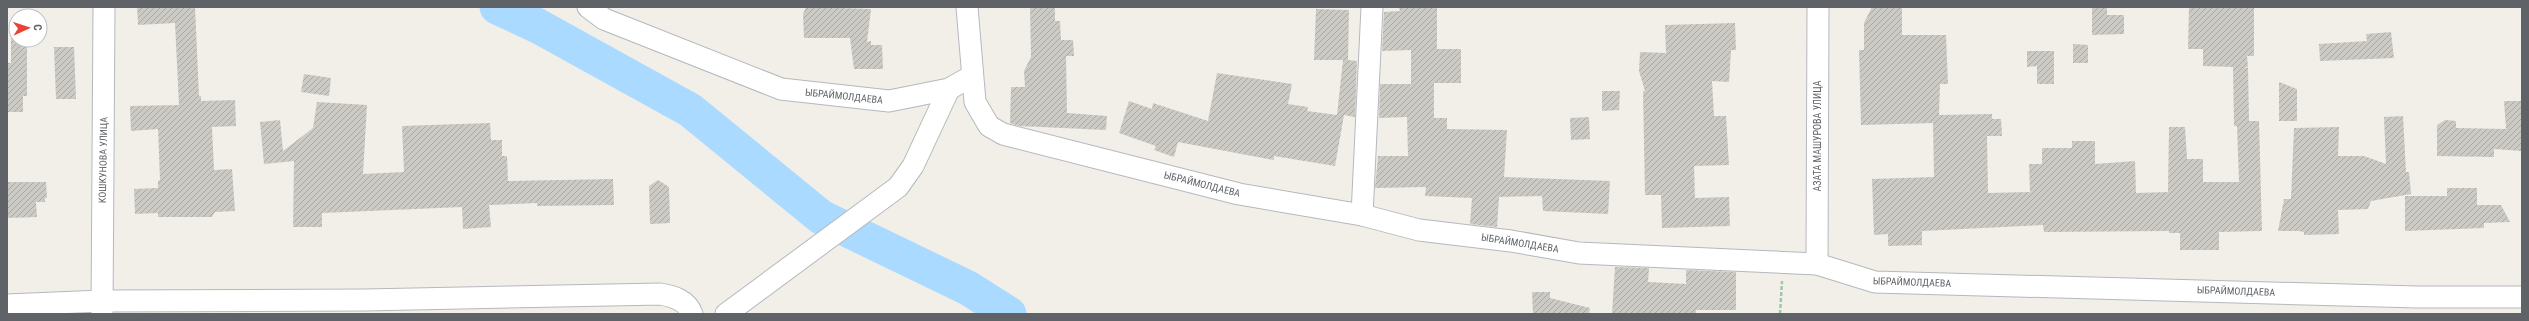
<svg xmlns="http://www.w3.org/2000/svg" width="2529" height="321" font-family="'Roboto Condensed',sans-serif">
	<defs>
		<pattern id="building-hatch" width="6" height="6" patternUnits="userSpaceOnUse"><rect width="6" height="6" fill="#cccac5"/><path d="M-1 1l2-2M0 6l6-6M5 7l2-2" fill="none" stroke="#a9a8a4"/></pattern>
	</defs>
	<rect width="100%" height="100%" fill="#f1efe8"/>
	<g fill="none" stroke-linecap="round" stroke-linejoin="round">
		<!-- river -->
		<path stroke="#aadaff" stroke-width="35" d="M497 7 538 26 690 110 821 217 968 288 1009 314"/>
	</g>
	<!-- building -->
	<g fill="url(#building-hatch)">
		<path d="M137 7H195L199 96H201V101L235 100 236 126 212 127 214 170 232 169 235 211 215 212 212 217H158V213L135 214 134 189 158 188V181L160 180 158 129 131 131 130 106 179 105 175 23 138 25Z"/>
		<path d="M806 7 871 9 867 42 871 41V45H882L883 69H854L850 38H804L803 14Z"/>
		<path d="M1030 7H1055V21H1060L1061 40H1073L1074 56H1066L1067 113 1107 116 1106 130 1019 126 1010 123 1011 87H1025L1024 71 1031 57Z"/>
		<path d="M1411 7H1437V49H1461V83H1434V118H1447V129L1507 130 1504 177 1610 181 1608 214 1543 211 1542 196 1499 197 1497 227 1470 224 1472 198 1425 196 1426 187 1375 188 1378 156H1408L1407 117 1379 118 1380 84H1411V50L1382 51 1384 12 1400 11 1399 8Z"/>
		<path d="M1872 7H1902V35H1946L1948 84H1940L1939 115 1992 114V119H2001L2002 136H1987L1988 193 2030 192 2029 164H2042V148H2072V141H2095V164L2135 161 2136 193 2168 192 2169 127H2185L2187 159H2203V182H2239L2237 126H2234L2233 67 2203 66V49H2188L2189 7H2254V56H2247L2248 67H2244L2248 68 2249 121H2259L2262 231 2219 232V250H2180V233H2169V231L2044 232 2043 225 1922 231V245L1888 246V234L1874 235 1872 179 1934 177 1933 123 1861 125 1859 50H1864V23Z"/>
		<path d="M2092 7H2107V15H2124V34L2092 35Z"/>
		<path d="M1316 9 1349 10 1348 60 1357 61 1355 117 1344 115 1335 166 1274 156V160L1178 142 1174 157 1154 150 1156 146 1119 133 1129 101 1152 109 1153 103 1208 121 1217 73 1292 84 1288 104 1308 107 1307 111 1337 115 1343 60H1314Z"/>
		<path d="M1735 23 1736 50H1731L1729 82 1712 81 1714 116H1726L1729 165 1694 166 1695 198 1729 197 1730 226 1662 228 1661 195H1645L1643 91H1645L1639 71 1640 52 1666 53 1665 25Z"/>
		<path d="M11 27H16V40H27V96H23V112H7V63H11Z"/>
		<path d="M2391 32 2394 58 2320 61 2319 44 2367 41 2366 34Z"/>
		<path d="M2073 44 2088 45V63H2073Z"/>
		<path d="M54 47H74L76 99H56Z"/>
		<path d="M2027 51H2054V84H2037V66L2027 67Z"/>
		<path d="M304 74 331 78 329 96 301 92Z"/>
		<path d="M2279 82 2297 89V121H2279Z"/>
		<path d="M1602 91H1620L1619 110 1602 111Z"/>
		<path d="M2504 101H2522V151L2494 149V157L2437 156V125L2445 120 2456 121V128L2506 129Z"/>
		<path d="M317 102 367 105 363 174 404 172 402 126 490 123 491 140H502V156H507L508 181 613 179 614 205 537 206V203L489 205 491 227 463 229 462 207 322 213V227H293L294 161 264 164 260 122 280 120 283 151 313 128Z"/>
		<path d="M2403 116 2406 172H2409L2411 194 2371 201 2368 209 2338 210 2339 234 2304 235V232L2299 231H2278L2284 199H2291L2294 128 2339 127 2338 156H2364L2386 164 2384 117Z"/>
		<path d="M1589 117 1590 139 1571 140 1570 118Z"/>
		<path d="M658 180 669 187 670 223 650 224 649 186Z"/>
		<path d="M7 182H46L47 198H45V202H36L37 217 7 218Z"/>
		<path d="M2447 188H2477V205H2501L2510 222 2484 223V228L2405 231V196H2447Z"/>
		<path d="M1615 267 1649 268 1648 282 1686 284V270L1736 272V310H1696V314H1612Z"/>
		<path d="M1532 292H1550V298L1590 308 1589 314H1533Z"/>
	</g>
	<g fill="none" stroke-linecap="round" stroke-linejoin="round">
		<!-- street casing -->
		<g stroke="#b5b8bc" stroke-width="23">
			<g id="street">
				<path d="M588 7 604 19 781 89 889 101 949 89 972 76"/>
				<path d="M967 7 975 102 989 126 1003 134 1239 194 1362 215 1419 230 1511 241 1579 253 1817 264 1875 282 2417 297H2522"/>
				<path d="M1362 215 1372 7"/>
				<path d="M1817 264 1818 7"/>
				<path d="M7 305 102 301 365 300 660 294C673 296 687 300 692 314"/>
				<path d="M102 314 104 7"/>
				<path d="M726 314 898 187 913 166 949 89"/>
			</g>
		</g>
		<!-- path -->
		<path stroke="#9cc7a9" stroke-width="2.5" stroke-dasharray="4 2" stroke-linecap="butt" d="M1780 314 1782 281"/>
		<!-- street -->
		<use href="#street" stroke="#fff" stroke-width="21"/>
	</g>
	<g text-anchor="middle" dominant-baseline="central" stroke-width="3" stroke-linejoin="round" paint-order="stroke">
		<!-- street labels -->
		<g font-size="10" fill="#5f6368" stroke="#fff">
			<text transform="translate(844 96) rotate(6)">ЫБРАЙМОЛДАЕВА</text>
			<text transform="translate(1817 136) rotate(-90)">АЗАТА МАШУРОВА УЛИЦА</text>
			<text transform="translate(103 160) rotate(-89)">КОШКУНОВА УЛИЦА</text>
			<text transform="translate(1202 184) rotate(14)">ЫБРАЙМОЛДАЕВА</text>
			<text transform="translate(1520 243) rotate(9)">ЫБРАЙМОЛДАЕВА</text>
			<text transform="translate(1912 282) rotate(2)">ЫБРАЙМОЛДАЕВА</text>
			<text transform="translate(2236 291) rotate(2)">ЫБРАЙМОЛДАЕВА</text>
		</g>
	</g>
	<!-- border -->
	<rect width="2529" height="321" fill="none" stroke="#5f6368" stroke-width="16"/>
	<!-- north arrow -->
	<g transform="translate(28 28) rotate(87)"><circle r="19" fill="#ffffff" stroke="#bfc1c3"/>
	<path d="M0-3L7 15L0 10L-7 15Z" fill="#ea4335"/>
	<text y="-6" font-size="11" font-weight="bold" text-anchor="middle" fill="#5f6368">С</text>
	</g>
</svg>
